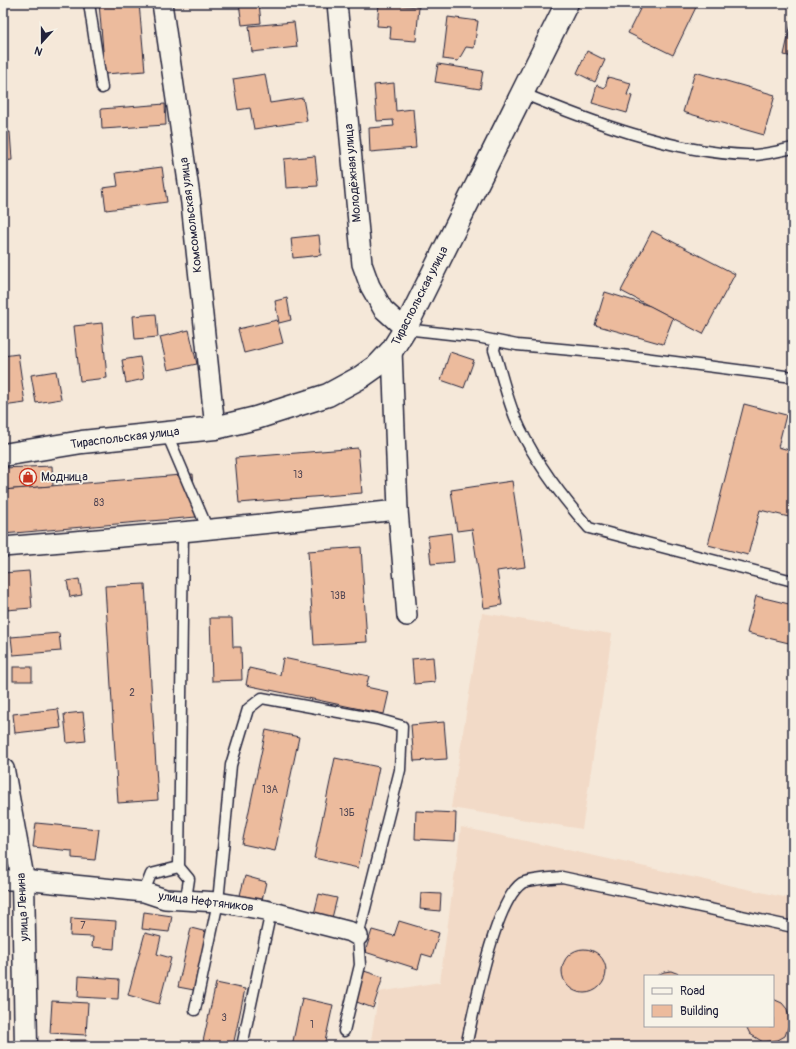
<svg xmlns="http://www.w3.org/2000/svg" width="796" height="1049" font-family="Pangolin,sans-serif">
	<rect width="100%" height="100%" fill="#f5e8d9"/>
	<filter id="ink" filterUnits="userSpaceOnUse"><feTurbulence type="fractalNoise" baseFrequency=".025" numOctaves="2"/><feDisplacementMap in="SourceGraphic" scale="8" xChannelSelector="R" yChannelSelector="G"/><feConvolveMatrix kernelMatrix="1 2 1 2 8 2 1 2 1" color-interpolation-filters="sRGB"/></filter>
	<g filter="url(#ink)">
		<!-- built -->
		<g fill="#f2dac7" fill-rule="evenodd">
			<path d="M482 613 612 634 582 829 451 808Z"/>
			<path d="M461 827 793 899V1046H370L379 992 440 982ZM645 976H773V1026H645Z"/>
		</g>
		<!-- building -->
		<g fill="#ecbb9d" stroke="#22223b">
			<path d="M99 3H139L145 71 105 74Z"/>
			<path d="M239 3H259L261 23 242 25Z"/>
			<path d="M643 3H698L673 55 628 33Z"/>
			<path d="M379 4 419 7 416 41 390 39 391 27 377 26Z"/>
			<path d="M793 15V57L784 55Z"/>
			<path d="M448 17 478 21 474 48 466 47 458 61 443 59Z"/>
			<path d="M294 22 297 47 252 52 249 26Z"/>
			<path d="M587 51 605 60 595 82 577 73Z"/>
			<path d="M438 64 483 71 480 89 435 82Z"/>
			<path d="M695 72 775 95 764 135 683 112Z"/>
			<path d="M265 74 270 103 303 98 307 121 254 129 250 108 238 110 233 79Z"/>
			<path d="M608 77 631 83 627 95 632 96 627 113 592 103 597 85 605 88Z"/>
			<path d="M394 83 396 111 413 109 416 148 370 152 369 128 394 126 393 120 377 121 374 85Z"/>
			<path d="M165 104 166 125 102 129 101 109Z"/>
			<path d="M3 132H10L12 160 3 161Z"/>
			<path d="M315 156 318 186 286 188 284 159Z"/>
			<path d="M162 167 167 202 106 210 103 188 118 186 116 173Z"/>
			<path d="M652 231 735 274 703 334 621 291Z"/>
			<path d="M319 235 321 255 293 258 291 238Z"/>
			<path d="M605 292 650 306 673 318 663 344 595 325Z"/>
			<path d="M287 298 291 320 279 323 275 301Z"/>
			<path d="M156 314 158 337 135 339 133 316Z"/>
			<path d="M277 320 283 343 244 353 238 329Z"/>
			<path d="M102 323 107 378 80 381 74 326Z"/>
			<path d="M189 330 197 364 168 370 160 337Z"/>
			<path d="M450 352 474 360 464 388 441 380Z"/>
			<path d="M18 354 25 403 3 406V356Z"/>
			<path d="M140 357 144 379 126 383 122 360Z"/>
			<path d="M56 371 61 399 36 403 31 375Z"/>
			<path d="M744 404 786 415 778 447 793 451V518L760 510 748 555 708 545Z"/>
			<path d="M358 448 362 493 239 503 235 458Z"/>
			<path d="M52 466 53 486 3 490V468Z"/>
			<path d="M193 474 196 517 3 534V490Z"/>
			<path d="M512 481 525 567 497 571 502 605 484 608 472 529 457 531 451 490Z"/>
			<path d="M451 533 454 562 431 564 428 536Z"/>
			<path d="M361 547 367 642 314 645 308 551Z"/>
			<path d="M29 571 32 608 6 610 3 573Z"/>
			<path d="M79 579 82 595 70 597 67 581Z"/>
			<path d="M145 584 158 800 118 803 105 586Z"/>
			<path d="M756 596 793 605V644L747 633Z"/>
			<path d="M210 618H232L233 647H241L242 680 212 681Z"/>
			<path d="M59 633 61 651 13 655 11 637Z"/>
			<path d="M433 657 435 682 414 684 412 659Z"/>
			<path d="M283 658 369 676 366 687 389 692 384 714 246 685 249 668 280 675Z"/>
			<rect x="13" y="667" width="19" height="14"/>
			<path d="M58 709 61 728 15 733 13 714Z"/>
			<path d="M83 712 86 741 67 743 64 714Z"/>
			<path d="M444 722 447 759 414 761 411 725Z"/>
			<path d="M266 730 299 737 275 851 242 844Z"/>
			<path d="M335 758 379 767 358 868 314 858Z"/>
			<path d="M416 811 456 813 455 841 415 839Z"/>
			<path d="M36 823 99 829 95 860 72 858V851L33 847Z"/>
			<path d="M245 876 266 882 262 900 240 895Z"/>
			<path d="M421 893 441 894 440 911 420 909Z"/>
			<path d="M319 894 337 898 332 918 314 914Z"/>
			<path d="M144 912 172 916 169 932 142 929Z"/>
			<path d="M71 918 116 921 114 949 92 947 93 937 70 936Z"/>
			<path d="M399 921 439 933 432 957 422 954 418 969 365 952 372 930 394 936Z"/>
			<path d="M191 928 207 932 194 990 178 987Z"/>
			<path d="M145 933 161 937 157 954 171 958 159 1004 128 995Z"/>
			<circle cx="584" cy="971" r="22"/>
			<path d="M364 971 383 977 373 1008 354 1001Z"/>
			<path d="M671 971 684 976H656L664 972Z"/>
			<path d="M79 976 119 979 118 999 78 997Z"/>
			<path d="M216 983 245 989 233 1046H202Z"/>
			<path d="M302 998 333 1005 324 1046H292Z"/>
			<path d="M773 999 782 1003 787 1009 790 1022 785 1036 778 1040 763 1042 750 1034 746 1026H773Z"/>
			<path d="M52 1001 88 1003 86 1035 50 1033Z"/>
			<rect x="57" y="1040" width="30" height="6"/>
		</g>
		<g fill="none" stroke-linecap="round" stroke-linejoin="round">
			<!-- service casing -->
			<g stroke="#22223b" stroke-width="13">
				<g id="service">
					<path d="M89 3 102 88"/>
					<path d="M522 93C589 121 674 153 748 155 762 156 779 151 793 148"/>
					<path d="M405 329 477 337 517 345 605 353 793 377"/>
					<path d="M496 341 494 350C501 372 506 395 515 417 531 456 561 496 589 528L793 581"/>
					<path d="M167 434 208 530"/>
					<path d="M183 532 179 867 189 879 186 899"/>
					<path d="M144 892 151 874 179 867"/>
					<path d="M195 1010 218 902 231 765 248 709 262 698 377 719 402 726 400 770 358 936 360 965 344 1031"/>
					<path d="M242 1046 271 911"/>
					<path d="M466 1046C474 1011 494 902 522 883 529 879 553 878 562 877L793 927"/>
				</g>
			</g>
			<!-- minor casing -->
			<g stroke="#22223b" stroke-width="22">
				<g id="minor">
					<path d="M162 3 191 203 215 428"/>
					<path d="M337 3 362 264 370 286 383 309 405 329"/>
					<path d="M392 350 398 510 407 616"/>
					<path d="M3 547 192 531 398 510"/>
					<path d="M3 880H23L144 892 165 899 218 902 265 910 351 932 358 936"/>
				</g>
			</g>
			<!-- tertiary casing -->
			<g stroke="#22223b" stroke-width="25">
				<g id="tertiary">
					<path d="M3 455 82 442 215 428 256 418 328 395 361 377 378 365 392 350 405 329 567 3"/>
					<path d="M3 770 23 880 26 1046"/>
				</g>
			</g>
			<!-- service -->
			<use href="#service" stroke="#f7f3e8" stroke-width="10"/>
			<!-- minor -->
			<use href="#minor" stroke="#f7f3e8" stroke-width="19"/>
			<!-- tertiary -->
			<use href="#tertiary" stroke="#f7f3e8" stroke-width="22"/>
		</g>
	</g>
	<!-- icons -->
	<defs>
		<g id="shop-ring" transform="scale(0.9)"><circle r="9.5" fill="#f7f3e8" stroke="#c8321e" stroke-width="1.5"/><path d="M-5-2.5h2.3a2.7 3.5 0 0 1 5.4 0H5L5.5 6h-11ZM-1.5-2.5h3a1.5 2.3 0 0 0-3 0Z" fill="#c8321e"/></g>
	</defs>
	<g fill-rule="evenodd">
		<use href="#shop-ring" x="28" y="477"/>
	</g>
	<g text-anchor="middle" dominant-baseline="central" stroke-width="3.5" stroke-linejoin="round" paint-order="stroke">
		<!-- number labels -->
		<g font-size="10" fill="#544854">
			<text x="298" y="475">13</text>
			<text x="99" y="503">83</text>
			<text x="338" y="596">13В</text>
			<text x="132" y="693">2</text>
			<text x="270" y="790">13А</text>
			<text x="347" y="813">13Б</text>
			<text x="83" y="926">7</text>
			<text x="224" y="1018">3</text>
			<text x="312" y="1025">1</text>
		</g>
		<!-- street labels -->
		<g font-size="12" fill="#22223b" stroke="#f7f3e8">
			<text transform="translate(353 173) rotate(-95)">Молодёжная улица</text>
			<text transform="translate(191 215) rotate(-97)">Комсомольская улица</text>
			<text transform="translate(420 296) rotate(-63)">Тираспольская улица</text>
			<text transform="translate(125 438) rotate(-7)">Тираспольская улица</text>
			<text transform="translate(206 902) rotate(7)">улица Нефтяников</text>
			<text transform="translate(23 907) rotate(-93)">улица Ленина</text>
		</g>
		<!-- poi labels -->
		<g font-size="12" fill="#22223b" stroke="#f7f3e8" text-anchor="start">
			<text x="41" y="477">Модница</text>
		</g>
	</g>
	<!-- margin -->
	<rect width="796" height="1049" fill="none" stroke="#f7f3e8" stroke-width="16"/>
	<rect x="8" y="8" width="780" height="1033" fill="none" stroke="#22223b" stroke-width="1.5" filter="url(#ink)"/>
	<!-- legend -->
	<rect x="644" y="975" width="130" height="52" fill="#f7f3e8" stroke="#a29fa3"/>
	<rect x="652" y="988" width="20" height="6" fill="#f7f3e8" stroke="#a29fa3"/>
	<text x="680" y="995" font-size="12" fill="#22223b">Road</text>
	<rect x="652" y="1005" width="20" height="12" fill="#ecbb9d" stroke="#a29fa3"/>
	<text x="680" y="1015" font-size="12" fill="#22223b">Building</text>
	<!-- north arrow -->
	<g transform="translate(42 42) rotate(201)" stroke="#f7f3e8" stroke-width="3" paint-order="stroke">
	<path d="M0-3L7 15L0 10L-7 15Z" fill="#22223b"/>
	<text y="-6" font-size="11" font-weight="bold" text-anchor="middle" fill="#22223b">N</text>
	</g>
</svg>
